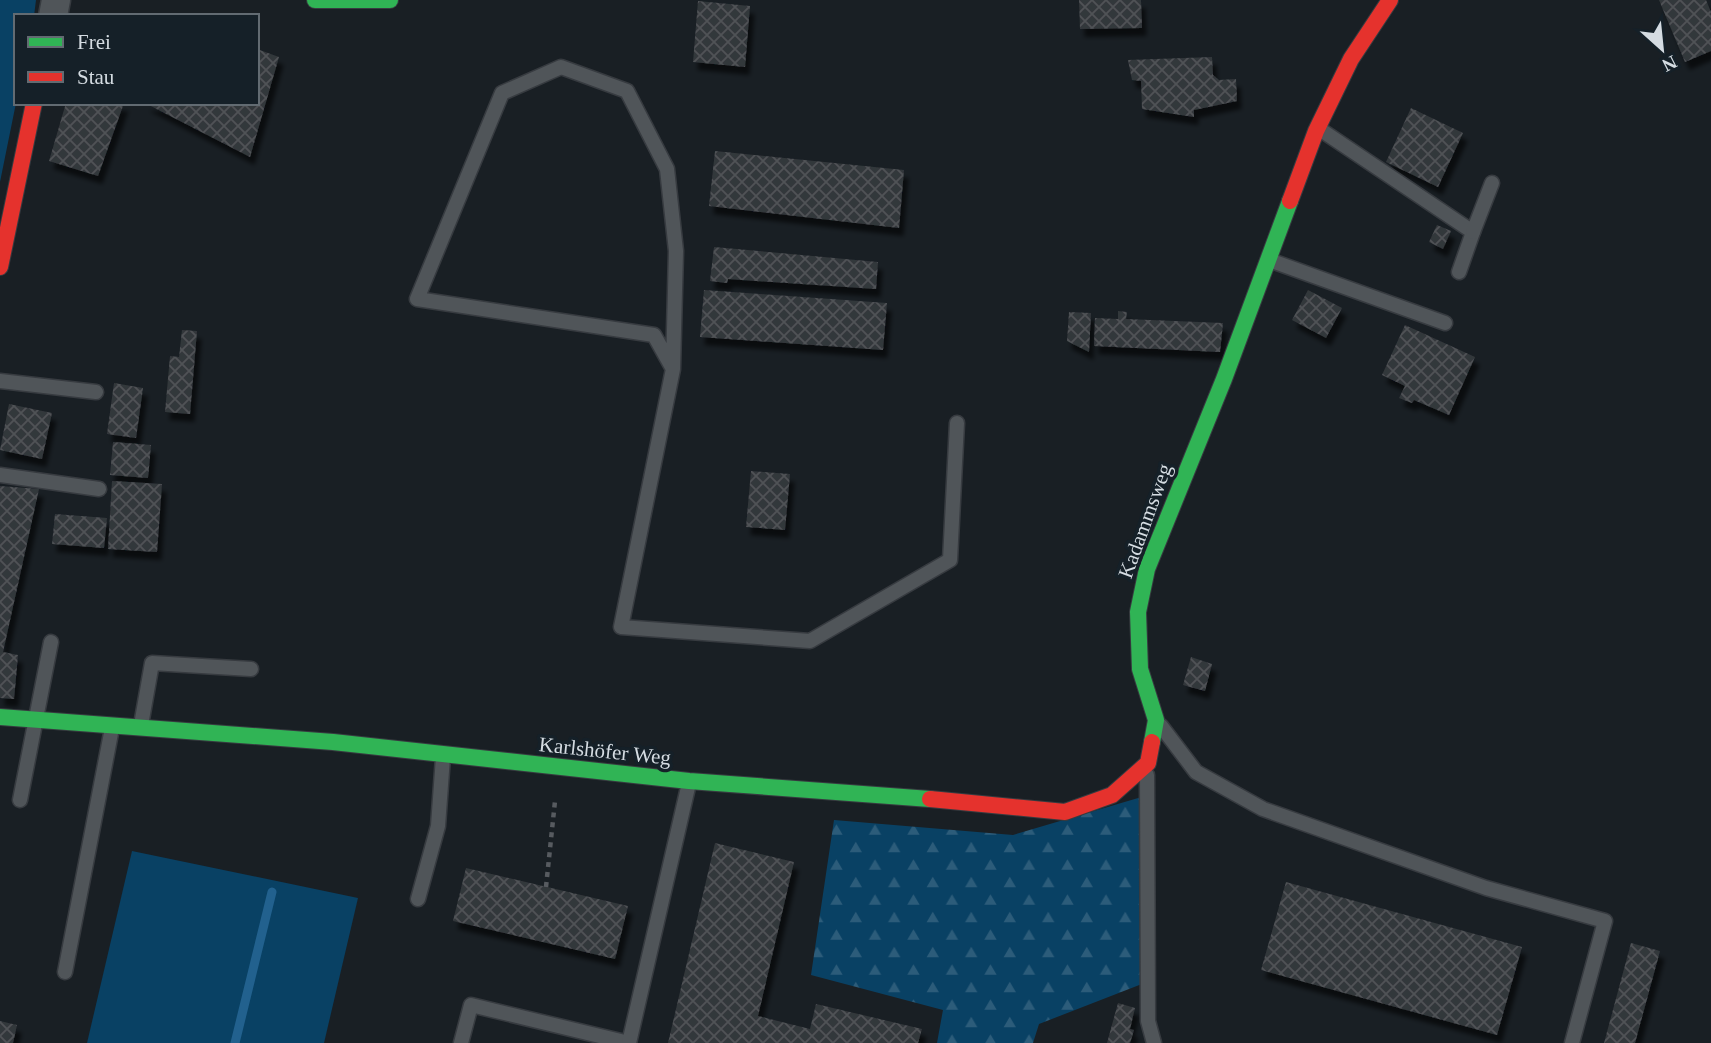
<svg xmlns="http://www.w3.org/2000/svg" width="1711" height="1043" font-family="Georgia,serif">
	<defs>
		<pattern id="forest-firs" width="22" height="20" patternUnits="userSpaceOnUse" patternTransform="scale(1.75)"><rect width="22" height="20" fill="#094164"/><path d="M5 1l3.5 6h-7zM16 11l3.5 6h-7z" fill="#2c5c7a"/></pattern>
		<pattern id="building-cross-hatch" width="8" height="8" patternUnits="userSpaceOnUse" patternTransform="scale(1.75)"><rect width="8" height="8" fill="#33373b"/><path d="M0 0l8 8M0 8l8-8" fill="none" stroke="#505357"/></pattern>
		<filter id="shadow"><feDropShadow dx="4.5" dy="8" stdDeviation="2" flood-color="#0009"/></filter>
	</defs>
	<rect width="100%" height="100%" fill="#191f24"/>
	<!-- green -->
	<g fill="#094164">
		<path d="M0 0H36L34 16H16V103L0 182Z"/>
		<path d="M132 851 358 898 324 1043H87Z"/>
	</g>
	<!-- forest -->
	<path fill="url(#forest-firs)" d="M1145 796 1147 982 1039 1024 1033 1043H937L943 1010 811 975 834 820 1013 835Z"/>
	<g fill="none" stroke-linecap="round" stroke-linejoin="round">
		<!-- stream -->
		<path stroke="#22618e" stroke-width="9" d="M235 1043 272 892"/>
	</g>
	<!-- building -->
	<g fill="url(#building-cross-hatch)" filter="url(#shadow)">
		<path d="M1079 0H1141L1142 28 1080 29Z"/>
		<path d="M1659 0H1706L1711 12V51L1685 62Z"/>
		<path d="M698 1 750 6 745 67 693 62Z"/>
		<path d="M257 49 279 57 250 157 145 103H257Z"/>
		<path d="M1212 57 1213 75 1219 80 1236 79 1237 101 1194 110V117L1142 109 1141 81 1132 80 1128 60Z"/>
		<path d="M66 103H124L98 176 49 161Z"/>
		<path d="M1411 108 1463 133 1438 187 1386 162Z"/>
		<path d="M715 151 904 170 899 228 709 206Z"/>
		<path d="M1437 225 1451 231 1443 249 1429 242Z"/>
		<path d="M714 247 878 262 876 289 728 279 727 283 710 281Z"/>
		<path d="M704 290 887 303 883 350 700 337Z"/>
		<path d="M1308 290 1342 308 1326 338 1292 320Z"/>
		<path d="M1118 311 1127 312 1126 319 1223 323 1220 352 1094 346 1095 318 1118 319Z"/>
		<path d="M1069 312 1091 313 1089 352 1067 341Z"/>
		<path d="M1405 325 1475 357 1449 415 1414 400 1412 403 1399 398 1405 386 1382 375Z"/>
		<path d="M182 330 197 331 190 414 165 412 170 356 179 357Z"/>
		<path d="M114 383 143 388 136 438 107 434Z"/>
		<path d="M9 404 52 413 42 459 0 450Z"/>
		<path d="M113 442 151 445 148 478 110 475Z"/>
		<path d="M751 471 790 474 785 530 746 527Z"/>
		<path d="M112 481 162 484 157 552 108 549Z"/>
		<path d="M0 486 39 489 3 652 18 655 14 699 0 698Z"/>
		<path d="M55 514 107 518 104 548 52 544Z"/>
		<path d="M1191 657 1212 664 1205 691 1183 685Z"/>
		<path d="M715 843 794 862 758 1016 810 1029 816 1004 922 1029 918 1043H668Z"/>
		<path d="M466 868 628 906 615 959 453 921Z"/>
		<path d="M1286 882 1522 947 1497 1035 1261 970Z"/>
		<path d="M1631 943 1660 951 1635 1043H1604Z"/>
		<path d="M1118 1003 1135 1008 1130 1029 1134 1030 1130 1043H1107Z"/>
		<path d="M0 1021 17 1025 13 1043H0Z"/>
	</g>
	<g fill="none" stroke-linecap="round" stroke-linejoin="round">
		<!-- lane casing -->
		<g stroke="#373b40" stroke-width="17">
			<g id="lane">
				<path d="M1318 128 1473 232 1459 272"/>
				<path d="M1473 232 1492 183"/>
				<path d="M1269 260 1445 323"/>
				<path d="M673 369 676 251 667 169 627 91 561 67 502 93 417 299 654 335 673 369 621 627 810 641 950 560 957 423"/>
				<path d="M0 381 96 392"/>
				<path d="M0 475 99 489"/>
				<path d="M141 725 152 663 251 669"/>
				<path d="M1161 726 1196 772 1263 809 1486 888 1605 921 1572 1043"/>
				<path d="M1147 775 1148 1021 1154 1043"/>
				<path d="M20 800 51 642"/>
				<path d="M418 899 438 826 443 757"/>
				<path d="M65 972 112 728"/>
				<path d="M461 1043 471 1005 629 1043"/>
				<path d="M629 1043 689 783"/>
			</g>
		</g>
		<!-- street casing -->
		<g stroke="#373b40" stroke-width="31">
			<path id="street" d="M53 16 56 0"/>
		</g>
		<!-- fast casing -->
		<g stroke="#373b40" stroke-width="18">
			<g id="fast">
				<path d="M315 0H390"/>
				<path d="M0 717 333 742 689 781 930 799"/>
				<path d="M1152 742 1156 720 1140 669 1138 612 1147 569 1224 379 1290 201"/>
			</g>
		</g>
		<!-- jam casing -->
		<g stroke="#373b40" stroke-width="18">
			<g id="jam">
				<path d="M1290 201 1316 131 1351 59 1390 0"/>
				<path d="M0 267 34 103"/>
				<path d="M930 799 1065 812 1112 795 1148 763 1152 742"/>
			</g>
		</g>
		<!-- path -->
		<path stroke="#575b60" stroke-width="4.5" stroke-dasharray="5 5" stroke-linecap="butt" d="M546 887 555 801"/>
		<!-- lane -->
		<use href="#lane" stroke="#505559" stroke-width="14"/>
		<!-- street -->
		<use href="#street" stroke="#505559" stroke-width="28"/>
		<!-- fast -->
		<use href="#fast" stroke="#30b455" stroke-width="16"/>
		<!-- jam -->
		<use href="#jam" stroke="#e5322d" stroke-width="16"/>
	</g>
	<g text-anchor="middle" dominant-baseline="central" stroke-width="7" stroke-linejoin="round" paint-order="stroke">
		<!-- street labels -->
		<g font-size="21" fill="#d5dce2" stroke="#152028">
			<text transform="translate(1145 521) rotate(-70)">Kadammsweg</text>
			<text transform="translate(605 751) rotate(6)">Karlshöfer Weg</text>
		</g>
	</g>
	<!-- legend -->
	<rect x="14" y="14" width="245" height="91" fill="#152028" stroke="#626b72" stroke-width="2"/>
	<rect x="28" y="37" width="35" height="10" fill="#30b455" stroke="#626b72" stroke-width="2"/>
	<text x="77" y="49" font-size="21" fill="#d5dce2">Frei</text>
	<rect x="28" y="72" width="35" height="10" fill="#e5322d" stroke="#626b72" stroke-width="2"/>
	<text x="77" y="84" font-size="21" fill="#d5dce2">Stau</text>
	<!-- north arrow -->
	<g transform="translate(1662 49) rotate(153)" stroke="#152028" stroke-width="5" paint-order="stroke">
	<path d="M0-5L12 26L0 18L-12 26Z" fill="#d5dce2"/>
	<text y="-10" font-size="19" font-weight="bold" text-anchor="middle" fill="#d5dce2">N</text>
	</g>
</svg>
